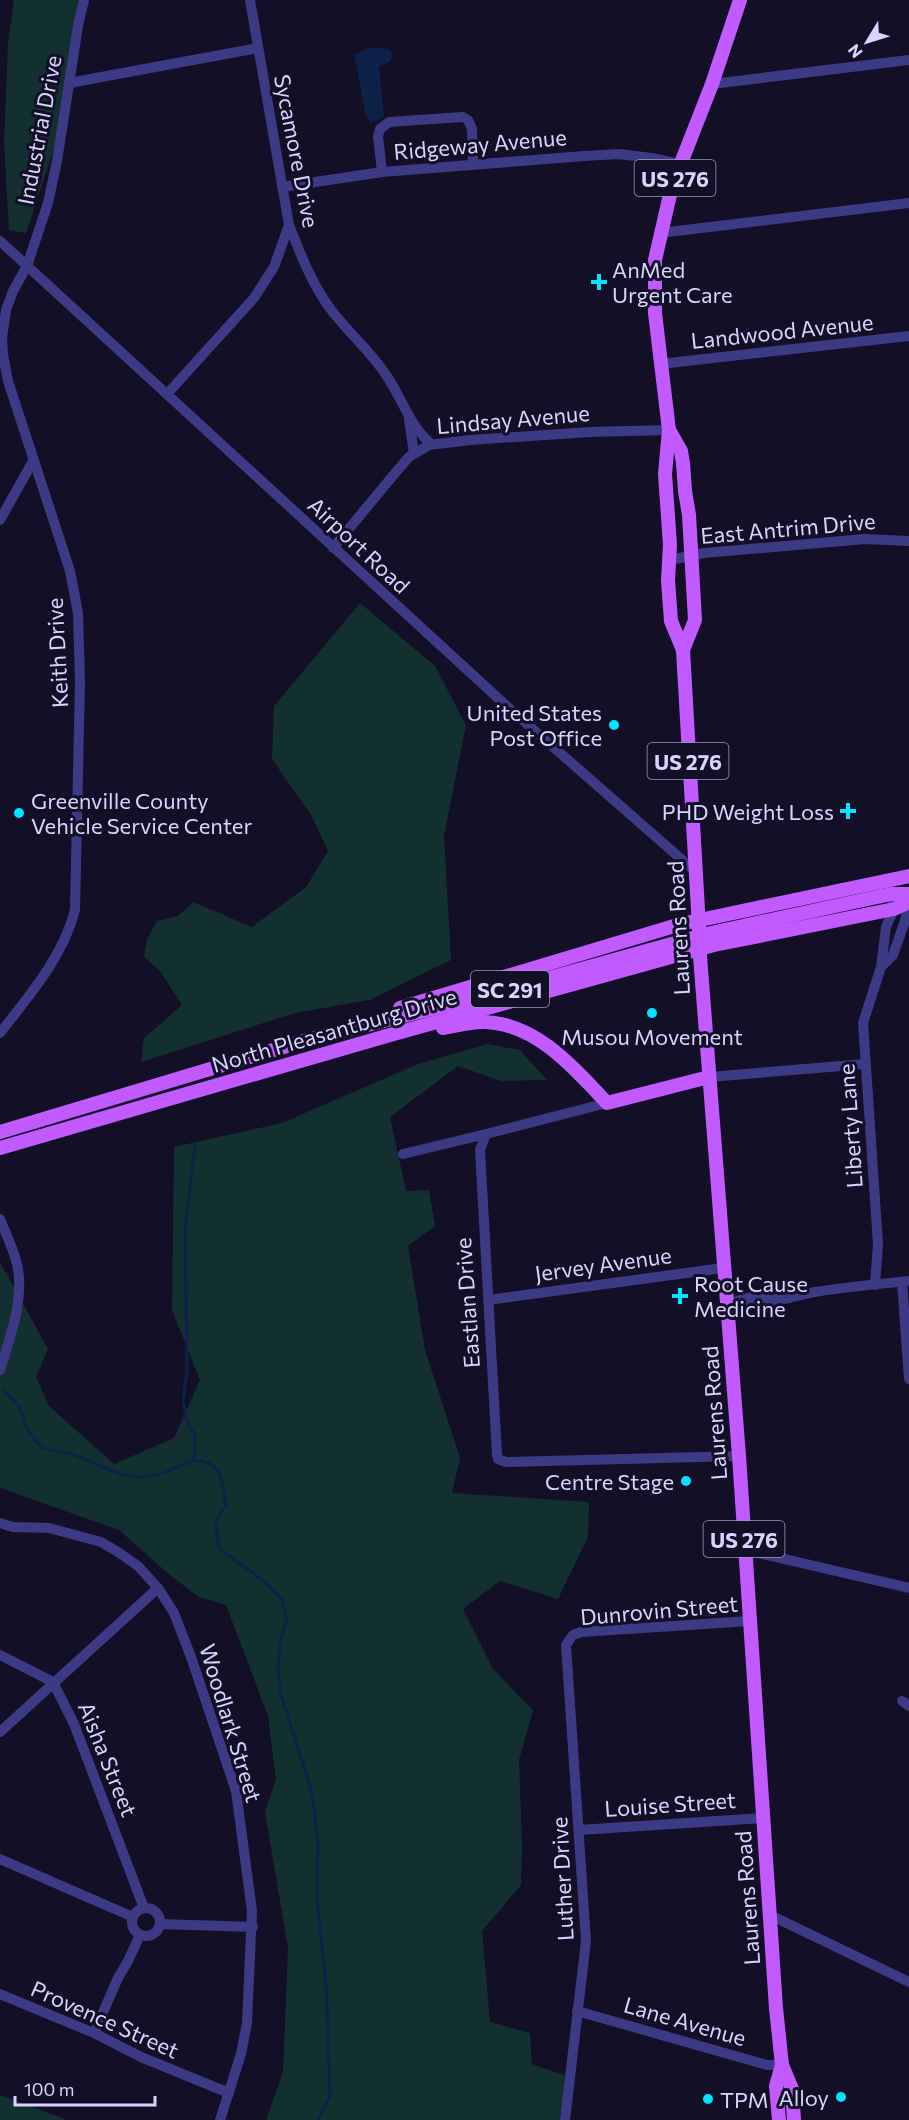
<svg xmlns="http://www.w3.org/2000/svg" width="909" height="2120" font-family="Commissioner,sans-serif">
	<rect width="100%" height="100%" fill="#130f26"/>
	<!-- green -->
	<g fill="#12302f">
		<path d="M14 0H81L68 107 26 233 9 230 4 143 8 44Z"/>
		<path d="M360 603 435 666 466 725 444 836 451 960 369 1000 295 1013 141 1062 144 1038 182 1005 160 971 144 957 147 939 157 921 178 916 193 902 252 927 306 887 328 851 311 815 272 759 274 706Z"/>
		<path d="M487 1044 520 1050 547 1080 501 1081 458 1066 390 1117 406 1191 429 1190 435 1226 408 1246 425 1350 460 1458 452 1493 589 1502 588 1537 558 1599 500 1581 463 1609 493 1669 533 1710 519 1760 522 1845 521 1885 482 1931 490 2022 530 2033 532 2064 566 2076 560 2120H266L283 2072 288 1948 265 1812 276 1779 268 1716 226 1605 199 1597 171 1576 119 1530 0 1488V1262L48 1349 36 1377 49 1406 114 1464 174 1438 200 1380 172 1310 174 1147 282 1123 418 1064Z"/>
		<path d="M0 2095 67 2120H0Z"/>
	</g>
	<!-- water -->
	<path fill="#0c2248" d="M373 47 389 49 393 55 390 62 379 66 384 117 371 123 366 117 354 54Z"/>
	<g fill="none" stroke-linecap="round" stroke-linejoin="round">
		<!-- stream -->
		<g stroke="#0c2248" stroke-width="3">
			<path d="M195 1146 185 1229 187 1370 183 1401 186 1419 195 1436 194 1461C224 1460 221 1481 226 1506 210 1524 219 1527 218 1548L264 1581 282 1600 287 1620 280 1642 278 1671 281 1695 312 1792 318 1842 317 1900 326 1983 330 2096 318 2120"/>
			<path d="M4 1391 19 1406 27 1429 42 1448 72 1454 120 1474 139 1477 158 1475 193 1461"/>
		</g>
		<!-- minor -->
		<g stroke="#3d3a85" stroke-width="10">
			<path d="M250 0 289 225C301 255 312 285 332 311 349 333 371 352 386 375 403 399 408 424 431 444"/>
			<path d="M69 83 258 48"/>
			<path d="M712 84 909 60"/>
			<path d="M382 172 378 136 380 129 389 122 463 117 468 120 472 129 473 164"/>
			<path d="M282 187 382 172 584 156 619 154 651 158 680 164"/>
			<path d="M660 233 909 203"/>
			<path d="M0 241 511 710 696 872"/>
			<path d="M660 364 909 336"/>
			<path d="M167 394 254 298 274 267 289 225"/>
			<path d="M409 419 414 454"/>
			<path d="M0 520 33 461"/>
			<path d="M333 548 396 472 409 457 429 445 470 440 590 432 669 430"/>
			<path d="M670 560 704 553 865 539 909 541"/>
			<path d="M881 967 893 955 905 921 909 903"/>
			<path d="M0 1033C29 996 63 957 75 910L80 681 78 613 70 571 8 381 3 355 2 338 6 310 13 291 27 266 48 203 57 161 78 26 84 0"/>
			<path d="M709 1077 865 1064"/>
			<path d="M607 1103 486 1134 480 1150 497 1455 498 1459 506 1462 739 1456"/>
			<path d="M403 1154 486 1134"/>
			<path d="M0 1219C6 1234 13 1248 17 1264 25 1299 10 1337 0 1370"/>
			<path d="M902 1282 909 1379"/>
			<path d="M875 1285 878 1244 863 1023 881 967 886 927 894 909 891 894"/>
			<path d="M488 1300 723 1268"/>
			<path d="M728 1305C758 1309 785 1297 815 1292 846 1287 878 1284 909 1281"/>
			<path d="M728 1305C748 1295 768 1293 790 1298"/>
			<path d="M0 1523 13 1527 49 1528 101 1542 118 1552 138 1566 158 1588 174 1613 191 1657 236 1791 252 1911 247 2023 241 2054 220 2120"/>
			<path d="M745 1550 909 1588"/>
			<path d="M0 1655 53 1682 74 1724 144 1908"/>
			<path d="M902 1701 909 1706"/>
			<path d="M0 1732 158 1588"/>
			<path d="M579 1830 763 1818"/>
			<path d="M0 1859 133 1917"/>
			<circle cx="146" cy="1922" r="14"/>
			<path d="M770 1915 909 1982"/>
			<path d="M161 1924 253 1927"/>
			<path d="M0 1994 94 2033 141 2057 229 2093"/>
			<path d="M577 2011 767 2065H782"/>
			<path d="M94 2033 118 1978 128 1961 140 1935"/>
			<path d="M565 2120 586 1941 566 1645 573 1635 581 1632 750 1621"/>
		</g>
		<!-- major -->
		<g stroke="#c25bff" stroke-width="14">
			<path d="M669 430 681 451 683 463 685 491 689 515 695 620 683 650"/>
			<path d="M699 927 683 650 671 621 668 580 670 545 665 474 669 430 655 313V260L672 186 712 84 740 0"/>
			<path d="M700 956 739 1456 776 2008 782 2065 792 2089 794 2120"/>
			<path d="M400 1008 681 924 909 876"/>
			<path d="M443 1028C456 1026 471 1021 485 1022 537 1024 574 1068 607 1103L709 1077"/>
			<path d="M0 1132 307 1040 488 995 711 933 891 894H909"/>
			<path d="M0 1148 390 1035 714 945 894 909 909 902"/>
			<path d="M779 2120 776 2086 782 2065"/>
		</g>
		<!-- major-bridge -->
		<path stroke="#c25bff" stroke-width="14" d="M699 927 700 956"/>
	</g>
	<!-- markers -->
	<g fill="#00e5ff" stroke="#130f26" stroke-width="2">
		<path d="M596 273h6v6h6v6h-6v6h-6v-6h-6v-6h6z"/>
		<circle cx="614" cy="725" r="6"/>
		<path d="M845 802h6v6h6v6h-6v6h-6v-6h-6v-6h6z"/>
		<circle cx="19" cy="813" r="6"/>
		<circle cx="652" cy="1013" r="6"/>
		<path d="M677 1287h6v6h6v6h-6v6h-6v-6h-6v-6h6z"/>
		<circle cx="686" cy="1481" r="6"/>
		<circle cx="841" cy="2097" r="6"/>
		<circle cx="708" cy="2099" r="6"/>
	</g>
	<g text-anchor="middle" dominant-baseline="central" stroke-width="6" stroke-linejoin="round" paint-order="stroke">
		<!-- shield labels -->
		<g fill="#130f26" stroke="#9e99be" stroke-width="1.5">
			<rect x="634.5" y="160" width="81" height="36" rx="4.5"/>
			<rect x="647.5" y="743" width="81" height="36" rx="4.5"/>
			<rect x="471" y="971" width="78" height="36" rx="4.5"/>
			<rect x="703.5" y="1521" width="81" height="36" rx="4.5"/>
		</g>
		<g font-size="21" font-weight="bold" fill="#d9d4ff">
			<text x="675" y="178">US 276</text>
			<text x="688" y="761">US 276</text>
			<text x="510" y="989">SC 291</text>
			<text x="744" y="1539">US 276</text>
		</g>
		<!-- street labels -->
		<g font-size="22" fill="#d9d4ff" stroke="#130f26">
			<text transform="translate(39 130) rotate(-79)">Industrial Drive</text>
			<text transform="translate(480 144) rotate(-5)">Ridgeway Avenue</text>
			<text transform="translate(297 151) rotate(79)">Sycamore Drive</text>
			<text transform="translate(782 331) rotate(-6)">Landwood Avenue</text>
			<text transform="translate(513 419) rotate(-5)">Lindsay Avenue</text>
			<text transform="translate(788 528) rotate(-5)">East Antrim Drive</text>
			<text transform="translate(359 545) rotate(43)">Airport Road</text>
			<text transform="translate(57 653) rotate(-93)">Keith Drive</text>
			<text transform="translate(678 928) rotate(-93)">Laurens Road</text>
			<text transform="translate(334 1030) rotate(-16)">North Pleasantburg Drive</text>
			<text transform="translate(850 1126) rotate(-94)">Liberty Lane</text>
			<text transform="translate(603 1264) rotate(-8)">Jervey Avenue</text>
			<text transform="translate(467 1303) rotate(-94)">Eastlan Drive</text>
			<text transform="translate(714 1413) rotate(-94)">Laurens Road</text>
			<text transform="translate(659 1610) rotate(-5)">Dunrovin Street</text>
			<text transform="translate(231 1723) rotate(73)">Woodlark Street</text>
			<text transform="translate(108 1759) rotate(68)">Aisha Street</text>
			<text transform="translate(670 1804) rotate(-4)">Louise Street</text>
			<text transform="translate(562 1879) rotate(-93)">Luther Drive</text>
			<text transform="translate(747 1898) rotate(-94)">Laurens Road</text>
			<text transform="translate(105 2019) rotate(24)">Provence Street</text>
			<text transform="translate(685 2021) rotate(16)">Lane Avenue</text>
		</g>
		<!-- poi labels -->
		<g font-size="22" fill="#d9d4ff" stroke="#130f26" text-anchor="start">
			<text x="612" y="269">AnMed<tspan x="612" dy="25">Urgent Care</tspan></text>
			<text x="602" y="712" text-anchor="end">United States<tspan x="602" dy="25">Post Office</tspan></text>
			<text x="31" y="800">Greenville County<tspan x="31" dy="25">Vehicle Service Center</tspan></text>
			<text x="834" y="811" text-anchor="end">PHD Weight Loss</text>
			<text x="652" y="1036" text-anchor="middle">Musou Movement</text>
			<text x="694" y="1283">Root Cause<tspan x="694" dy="25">Medicine</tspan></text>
			<text x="674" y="1481" text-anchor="end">Centre Stage</text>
			<text x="829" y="2097" text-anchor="end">Alloy</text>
			<text x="720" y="2099">TPM</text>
		</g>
	</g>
	<!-- north arrow -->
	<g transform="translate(867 42) rotate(232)" stroke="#130f26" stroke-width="4.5" paint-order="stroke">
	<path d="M0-4.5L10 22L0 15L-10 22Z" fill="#d9d4ff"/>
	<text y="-9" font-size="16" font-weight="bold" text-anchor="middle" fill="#d9d4ff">N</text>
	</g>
	<!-- scale -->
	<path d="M15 2096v9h140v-9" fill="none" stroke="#d9d4ff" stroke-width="3"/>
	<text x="24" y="2096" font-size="18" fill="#d9d4ff" stroke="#130f26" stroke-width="4.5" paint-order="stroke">100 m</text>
</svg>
